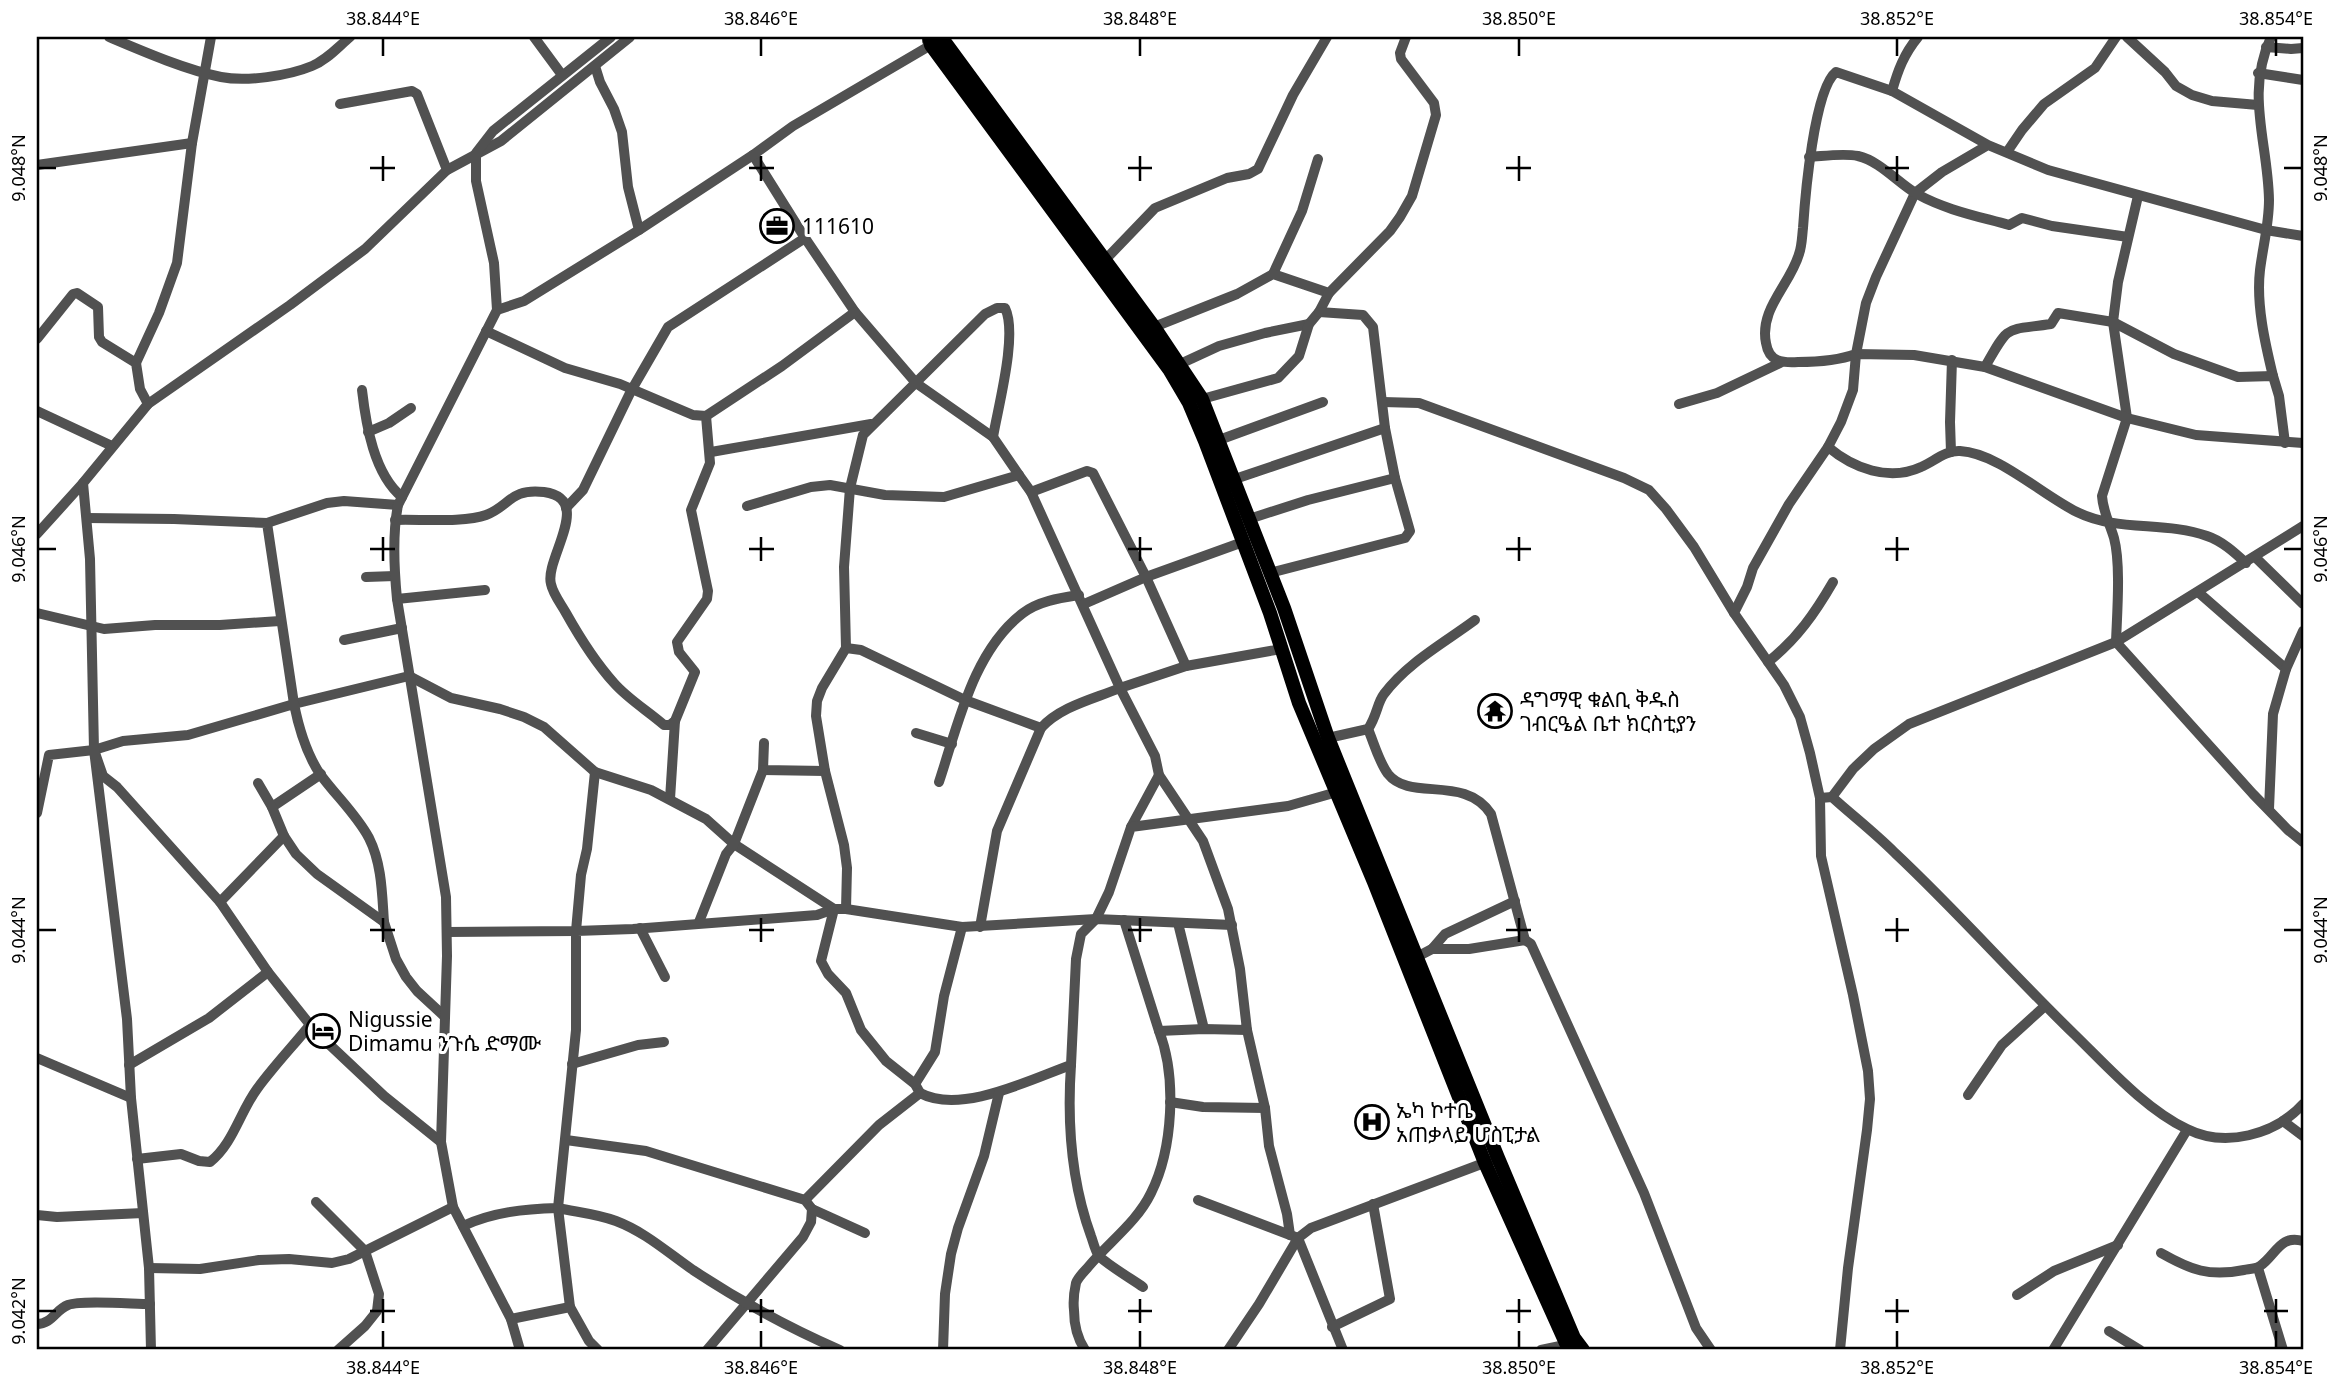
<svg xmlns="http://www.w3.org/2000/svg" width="2340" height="1387" font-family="'Noto Sans','Noto Sans Ethiopic',sans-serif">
	<rect width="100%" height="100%" fill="#fff"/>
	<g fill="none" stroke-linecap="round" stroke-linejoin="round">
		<!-- minor -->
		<g stroke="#515151" stroke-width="10">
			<path d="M109 37C142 51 186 70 221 77 246 82 288 76 312 66 327 60 338 47 350 37"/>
			<path d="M534 37 562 75"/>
			<path d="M2127 37 2165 72 2176 86 2192 95 2212 101 2258 105"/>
			<path d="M2271 37C2245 94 2268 142 2269 200 2269 224 2263 246 2260 270 2256 304 2265 343 2273 376"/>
			<path d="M2266 47 2291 49 2303 48"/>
			<path d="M595 66 600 82 614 109 622 132 628 187 639 230"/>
			<path d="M2258 73 2303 80"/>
			<path d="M1892 91C1898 70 1904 54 1918 37"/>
			<path d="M340 104 412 91 417 94 447 170"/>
			<path d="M1988 145 1942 172 1915 193 1876 277 1866 303 1856 354C1837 361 1818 362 1798 362 1782 363 1769 362 1766 343 1759 309 1790 285 1799 254 1802 246 1802 236 1803 228 1805 198 1814 89 1836 72L1892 91 1988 145 2048 170 2266 230 2303 236"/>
			<path d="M2007 152 2022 130 2044 104 2095 68 2116 37"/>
			<path d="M753 155 805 238 855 312 916 383 993 437 1019 475 1031 492 1120 688C1094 699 1061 706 1041 728"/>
			<path d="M1809 157C1825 156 1843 153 1858 156 1880 161 1898 183 1917 194 1946 210 1977 216 2009 225L2022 218 2052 226 2128 237"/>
			<path d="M37 165 192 143"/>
			<path d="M1105 260 1155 208 1227 178 1249 174 1258 169 1293 95 1327 37"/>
			<path d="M1273 274 1302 211 1318 159"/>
			<path d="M497 310 524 301 639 230 753 155 793 126 931 45 927 41"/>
			<path d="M1154 327 1237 294 1273 274 1329 293 1390 231 1400 217 1412 196 1436 115 1434 103 1401 59 1400 53 1406 37"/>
			<path d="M37 339 73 294 77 293 98 307 99 337 102 342 136 363 140 389 148 404"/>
			<path d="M136 363 159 313 177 263 192 143 211 37"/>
			<path d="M1180 364 1219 346 1265 333 1309 324"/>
			<path d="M1985 367C2010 323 2004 331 2051 324L2058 313 2113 322 2118 282 2138 196"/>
			<path d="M362 390C366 425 374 474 402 497"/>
			<path d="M1195 401 1278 378 1299 356 1309 324 1319 312 1329 293"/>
			<path d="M1383 402 1419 403 1624 478 1649 490 1666 509 1694 547 1734 613"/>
			<path d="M1679 404 1717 393 1780 363"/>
			<path d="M37 411 112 446"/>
			<path d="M706 416 782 366 855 312"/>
			<path d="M368 432 389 423 411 408"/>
			<path d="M1219 440 1323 402"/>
			<path d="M2285 443 2279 396 2273 376 2238 377 2174 354 2113 322 2127 418 2102 496C2103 512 2110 524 2114 538 2121 564 2117 614 2116 642L2253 794 2288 830 2303 842"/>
			<path d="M1828 447C1853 468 1889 482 1921 467 1933 462 1946 450 1960 451 1998 453 2042 495 2077 512 2117 532 2165 521 2207 536 2222 541 2234 552 2246 563"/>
			<path d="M711 452 871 424"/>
			<path d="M1951 452 1950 422 1952 360"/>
			<path d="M1235 479 1385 428"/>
			<path d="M1031 492 1087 471 1093 473 1146 577 1186 666"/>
			<path d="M747 506 811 487 830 485 885 495 944 497 1019 475"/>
			<path d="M566 508 583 490 631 391 668 327 805 238"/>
			<path d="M87 518 174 519 267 523 294 704 409 676 451 698 500 709 524 717 544 727 595 772 651 790 706 819 734 844 834 909 821 961 828 974 846 993 861 1030 886 1061 915 1084 920 1093"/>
			<path d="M1249 519 1308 500 1395 478"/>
			<path d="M395 520C419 519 465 523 486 515 510 506 510 488 544 492 595 499 544 559 551 584 553 594 561 604 566 613 580 638 595 662 614 683 628 699 648 711 664 725H670L675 721 695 672 679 652 677 642 707 599 708 591 691 510 710 463 706 416 693 415 620 384 565 368 486 331"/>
			<path d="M267 523 327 503 344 501 398 505"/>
			<path d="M37 534 83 483"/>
			<path d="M2255 557 2303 604"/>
			<path d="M1270 573 1405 538 1410 531 1395 478 1385 428 1373 327 1363 315 1319 312"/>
			<path d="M366 577 395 576"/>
			<path d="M2198 592 2286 669 2273 714 2269 809"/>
			<path d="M397 599 485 590"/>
			<path d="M1084 604 1146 577 1243 542"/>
			<path d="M37 613 104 629 155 625H220L280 621"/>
			<path d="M344 640 402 628"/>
			<path d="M846 648 861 650 965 700 1041 728 997 831 980 927"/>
			<path d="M1768 662C1797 639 1815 613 1833 582"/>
			<path d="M2286 669 2303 631"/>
			<path d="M1368 729C1374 743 1379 762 1388 774 1410 802 1465 774 1491 814L1525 940"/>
			<path d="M916 733 952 744"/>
			<path d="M1328 738 1368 729C1377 716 1377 703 1384 694 1407 663 1444 643 1475 620"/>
			<path d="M764 743 763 770 825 771"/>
			<path d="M94 750 123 741 188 735 294 704C299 729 306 753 320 774 336 796 356 814 369 838 382 864 382 894 384 922"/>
			<path d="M939 782C958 725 973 651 1023 613 1039 601 1060 598 1079 595"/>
			<path d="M258 783 272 807 321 774"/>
			<path d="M1832 797 1853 769 1874 749 1909 724 2116 642 2303 526"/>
			<path d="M1820 798 1832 797C1853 816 1875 833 1895 853 1957 911 2013 975 2074 1034 2107 1066 2145 1109 2187 1129 2225 1148 2275 1135 2303 1104"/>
			<path d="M670 799 675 721"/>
			<path d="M37 813 49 755 94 750 103 776 117 787 220 902 268 972 315 1031 384 1096 441 1142"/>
			<path d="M1131 827 1159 775"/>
			<path d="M284 836 296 854 317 874 384 922 396 959 406 977 417 991 444 1016"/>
			<path d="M220 902 284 836 272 807"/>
			<path d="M846 909 847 868 844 845 825 771 816 716 817 701 822 688 846 648 844 567 850 488 863 435 985 314 997 308H1005C1018 334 998 407 993 437"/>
			<path d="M1124 920 1159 1031"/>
			<path d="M699 922 726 854 734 844 763 770"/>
			<path d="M1178 923 1204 1029"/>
			<path d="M640 928 665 977"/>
			<path d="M447 932 576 931 581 875 587 849 595 772"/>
			<path d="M1432 949 1445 934 1515 901"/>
			<path d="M1411 960 1432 949H1469L1525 940 1531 944 1644 1193 1696 1328 1711 1350"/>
			<path d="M1247 1030 1265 1108 1269 1146 1287 1214 1290 1235"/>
			<path d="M37 1058 131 1098"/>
			<path d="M572 1064 638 1045 664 1042"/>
			<path d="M129 1065 209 1018 268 972"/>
			<path d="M1071 1065C1067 1123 1071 1181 1091 1236 1093 1241 1095 1251 1099 1256 1105 1263 1133 1280 1143 1287"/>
			<path d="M915 1084 935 1052 944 996 962 927"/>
			<path d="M1968 1095 2002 1045 2045 1006"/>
			<path d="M1170 1102 1203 1107 1265 1108"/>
			<path d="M2283 1121 2303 1136"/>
			<path d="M566 1140 646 1151 805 1200 812 1209 811 1222 803 1237 707 1350"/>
			<path d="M137 1159 181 1154 199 1161 210 1162C233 1144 240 1112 257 1089 273 1067 293 1046 310 1025"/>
			<path d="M805 1200 879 1125 920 1093C961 1115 1031 1079 1071 1065L1076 959 1081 934 1096 919 1109 892 1131 827 1288 806 1337 792"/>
			<path d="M1198 1200 1298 1238 1343 1350"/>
			<path d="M316 1202 365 1251 379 1294 377 1311 365 1326 338 1350"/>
			<path d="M812 1209 865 1233"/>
			<path d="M37 1215 57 1217 143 1213"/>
			<path d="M463 1226C493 1212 524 1209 558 1208L576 1030V931L633 929 817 915 834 909H846L962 927 1096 919 1232 925"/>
			<path d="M2161 1253C2191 1270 2209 1277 2244 1270 2249 1269 2256 1269 2260 1266 2276 1255 2280 1234 2303 1241"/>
			<path d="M149 1268 200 1269 259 1260 289 1259 332 1263 349 1259 453 1207"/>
			<path d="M2258 1268 2283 1350"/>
			<path d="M2017 1295 2054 1271 2118 1245"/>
			<path d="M570 1307 558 1208C576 1212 598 1214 616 1221 645 1232 667 1252 693 1270 740 1301 789 1328 840 1350"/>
			<path d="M511 1319 570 1307 589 1341 598 1350"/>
			<path d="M37 1324C52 1324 55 1310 68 1305 81 1300 133 1304 150 1304"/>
			<path d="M1332 1327 1390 1299 1373 1204"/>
			<path d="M2109 1331 2140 1350"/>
			<path d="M151 1350 149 1268 131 1098 127 1019 94 750 90 559 83 483 148 404 290 305 365 249 447 170 501 141 630 37"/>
			<path d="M520 1350 511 1319 453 1207 441 1142 447 956 446 897 397 599C394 568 392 535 398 505L497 310 494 263 476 181V153L493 131 611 37"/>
			<path d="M943 1350 945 1294 951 1254 958 1228 984 1156 999 1093"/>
			<path d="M1085 1350C1077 1338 1074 1324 1074 1310 1073 1301 1074 1292 1076 1283 1078 1277 1085 1271 1089 1266 1109 1242 1137 1222 1151 1193 1173 1149 1177 1077 1159 1031L1204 1029 1247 1030 1240 969 1228 909 1203 841 1159 775 1155 756 1120 688 1186 666 1281 649"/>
			<path d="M1228 1350 1259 1304 1298 1238 1311 1228 1492 1160"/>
			<path d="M1541 1350 1565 1345"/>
			<path d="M1840 1350 1848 1268 1867 1130 1870 1099 1868 1071 1853 995 1821 856 1820 798 1810 753 1800 717 1784 685 1734 613 1747 587 1753 568 1789 504 1828 447 1841 422 1853 390 1856 354 1914 355 1985 367 2127 418 2196 435 2303 443"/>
			<path d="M2053 1350 2187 1130"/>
		</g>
		<!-- major -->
		<g stroke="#000" stroke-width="14">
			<path d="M929 37 931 45 1169 369 1189 403 1205 441 1270 613 1299 703 1374 882 1485 1163 1569 1350"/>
			<path d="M941 37 1154 327 1202 399 1284 608 1328 738 1498 1158 1574 1338 1583 1350"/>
		</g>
	</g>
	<!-- ticks -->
	<path fill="none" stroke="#000" stroke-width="2.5" d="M383 38V56M761 38V56M1140 38V56M1519 38V56M1897 38V56M2276 38V56M383 156V181M761 156V181M1140 156V181M1519 156V181M1897 156V181M38 168H56M370 168H395M749 168H774M1128 168H1152M1506 168H1531M1885 168H1909M2284 168H2302M383 537V561M761 537V561M1140 537V561M1519 537V561M1897 537V561M38 549H56M370 549H395M749 549H774M1128 549H1152M1506 549H1531M1885 549H1909M2284 549H2302M383 918V942M761 918V942M1140 918V942M1519 918V942M1897 918V942M38 930H56M370 930H395M749 930H774M1128 930H1152M1506 930H1531M1885 930H1909M2284 930H2302M383 1299V1323M761 1299V1323M1140 1299V1323M1519 1299V1323M1897 1299V1323M2276 1299V1323M38 1311H56M370 1311H395M749 1311H774M1128 1311H1152M1506 1311H1531M1885 1311H1909M2264 1311H2288M383 1331V1348M761 1331V1348M1140 1331V1348M1519 1331V1348M1897 1331V1348M2276 1331V1348"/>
	<!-- icons -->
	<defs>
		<g id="office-ring" transform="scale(1.75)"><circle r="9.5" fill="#fff" stroke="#000" stroke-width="1.5"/><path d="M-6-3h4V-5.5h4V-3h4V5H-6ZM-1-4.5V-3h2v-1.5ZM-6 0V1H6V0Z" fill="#000"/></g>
		<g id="temple-ring" transform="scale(1.75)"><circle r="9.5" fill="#fff" stroke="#000" stroke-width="1.5"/><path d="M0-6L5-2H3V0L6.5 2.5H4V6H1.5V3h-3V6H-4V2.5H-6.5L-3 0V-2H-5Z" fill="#000"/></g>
		<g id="hotel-ring" transform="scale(1.75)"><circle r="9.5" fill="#fff" stroke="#000" stroke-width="1.5"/><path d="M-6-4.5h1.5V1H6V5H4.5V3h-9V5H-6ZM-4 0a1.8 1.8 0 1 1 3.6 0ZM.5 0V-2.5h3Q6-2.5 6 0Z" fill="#000"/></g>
		<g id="hospital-ring" transform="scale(1.75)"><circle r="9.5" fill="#fff" stroke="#000" stroke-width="1.5"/><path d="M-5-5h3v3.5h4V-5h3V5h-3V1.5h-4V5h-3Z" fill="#000"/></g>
	</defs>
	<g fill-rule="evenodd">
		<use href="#office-ring" x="777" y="226"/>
		<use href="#temple-ring" x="1495" y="711"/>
		<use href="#hotel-ring" x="323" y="1031"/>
		<use href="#hospital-ring" x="1372" y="1122"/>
	</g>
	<g text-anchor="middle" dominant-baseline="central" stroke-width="6" stroke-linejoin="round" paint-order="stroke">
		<!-- poi labels -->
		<g font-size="21" fill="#000" stroke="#fff" text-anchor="start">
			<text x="802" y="226">111610</text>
			<text x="1520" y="699">ዳግማዊ ቁልቢ ቅዱስ<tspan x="1520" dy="24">ገብርዔል ቤተ ክርስቲያን</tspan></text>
			<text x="348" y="1019">Nigussie<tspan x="348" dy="24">Dimamu ንጉሴ ድማሙ</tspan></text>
			<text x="1396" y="1110">ኤካ ኮተቤ<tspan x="1396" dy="24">አጠቃላይ ሆስፒታል</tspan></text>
		</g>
	</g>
	<!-- border -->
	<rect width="2340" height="1387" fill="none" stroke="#ffffff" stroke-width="77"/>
	<rect x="38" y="38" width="2264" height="1310" fill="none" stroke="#000" stroke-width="2.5"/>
	<g font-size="18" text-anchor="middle" fill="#000">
		<text x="383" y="25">38.844°E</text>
		<text x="761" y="25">38.846°E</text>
		<text x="1140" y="25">38.848°E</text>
		<text x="1519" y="25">38.850°E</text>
		<text x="1897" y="25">38.852°E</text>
		<text x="2276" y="25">38.854°E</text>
		<text transform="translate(19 168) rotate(-90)" y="6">9.048°N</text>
		<text transform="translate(2321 168) rotate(-90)" y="6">9.048°N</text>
		<text transform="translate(19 549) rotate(-90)" y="6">9.046°N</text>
		<text transform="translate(2321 549) rotate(-90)" y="6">9.046°N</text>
		<text transform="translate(19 930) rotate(-90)" y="6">9.044°N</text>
		<text transform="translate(2321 930) rotate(-90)" y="6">9.044°N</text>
		<text transform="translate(19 1311) rotate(-90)" y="6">9.042°N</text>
		<text x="383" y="1374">38.844°E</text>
		<text x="761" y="1374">38.846°E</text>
		<text x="1140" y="1374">38.848°E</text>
		<text x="1519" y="1374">38.850°E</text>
		<text x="1897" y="1374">38.852°E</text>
		<text x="2276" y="1374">38.854°E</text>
	</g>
</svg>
